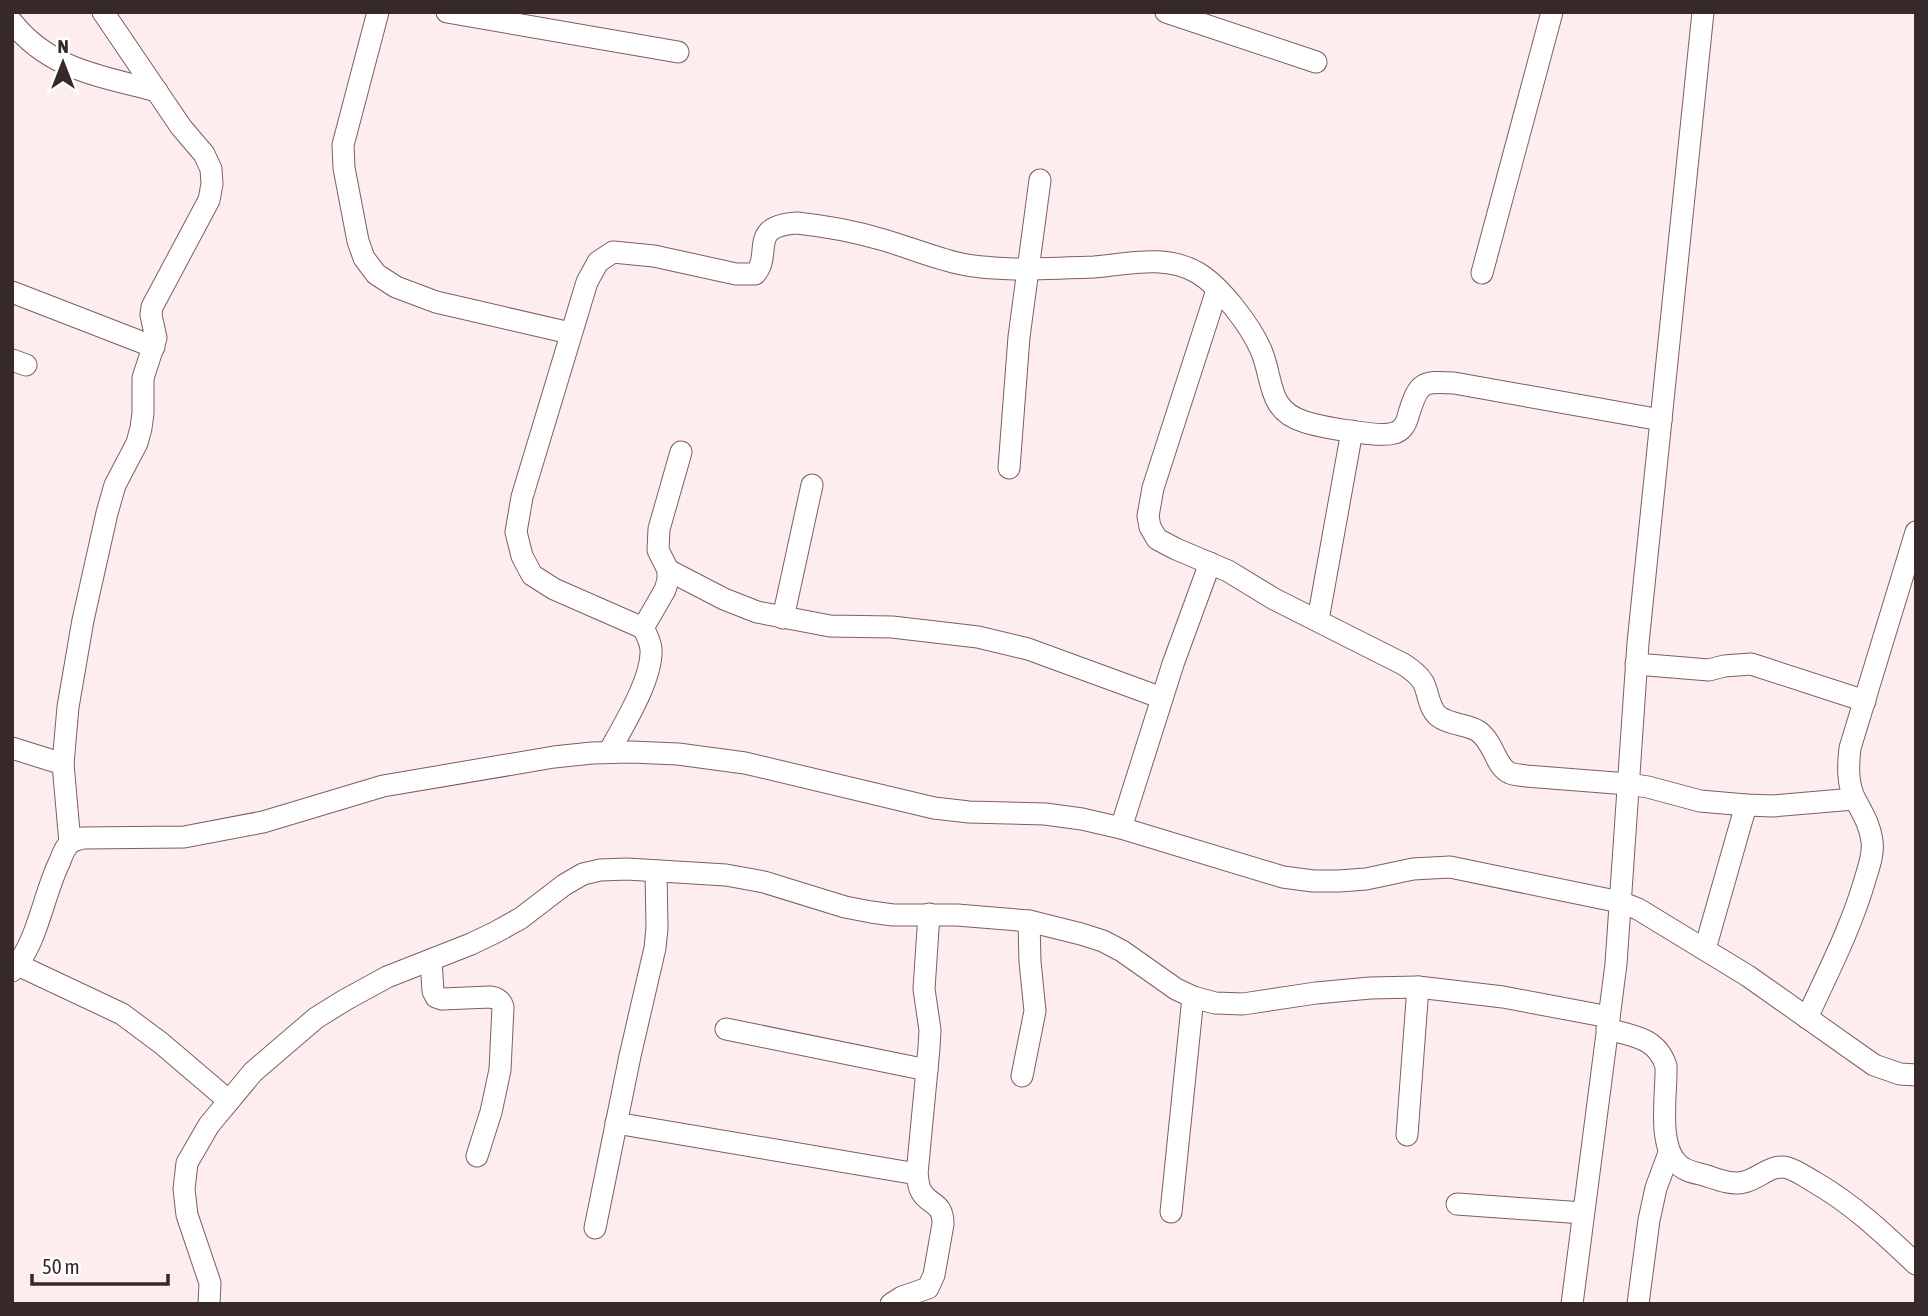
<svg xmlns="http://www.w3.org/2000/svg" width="1928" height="1316" font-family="'Asap Condensed',sans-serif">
	<rect width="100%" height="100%" fill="#fdedee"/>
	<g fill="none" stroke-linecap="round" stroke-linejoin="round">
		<!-- minor casing -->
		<g stroke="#7f5e5f" stroke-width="23">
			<g id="minor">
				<path d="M378 12 343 145 344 168 358 241 364 258 376 274 396 287 436 302 570 333"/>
				<path d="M447 12 678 52"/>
				<path d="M1166 12 1316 62"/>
				<path d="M12 22C50 70 101 76 157 91"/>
				<path d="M1482 273 1552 12"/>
				<path d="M1217 290 1153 488 1148 516 1150 527 1157 539 1176 549 1228 571 1274 599 1403 664C1411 669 1418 674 1423 682 1429 693 1428 707 1438 716 1449 725 1467 724 1478 731 1495 743 1495 767 1510 773 1514 775 1521 775 1526 776L1628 784 1648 787 1700 801 1746 805 1773 806 1854 799"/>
				<path d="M12 292 154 347"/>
				<path d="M12 360 26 365"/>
				<path d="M1009 468 1019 337 1040 180"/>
				<path d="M668 570 724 599 757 612 830 626 892 627 978 637 1028 649 1162 698"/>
				<path d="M783 618 812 485"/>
				<path d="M1318 620 1352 431"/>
				<path d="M643 628 665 590 668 580V570L658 550 659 529 681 452"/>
				<path d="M1636 664 1709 670 1724 666 1751 664 1865 701"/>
				<path d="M12 748 63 764"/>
				<path d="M609 752C623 726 653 678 651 649 650 641 647 635 643 628L554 589 532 575 522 556 516 532 522 497 587 282 598 262 613 252 654 256 736 274H755C773 254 747 226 797 223 825 226 853 231 880 239 902 245 924 254 946 260 968 267 991 268 1014 269 1040 269 1067 268 1094 267 1128 264 1166 254 1198 273 1221 287 1250 325 1261 350 1274 380 1266 410 1305 422 1321 427 1380 438 1394 433 1398 432 1401 430 1403 427 1406 424 1408 417 1409 413 1419 382 1422 381 1454 383L1661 420"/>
				<path d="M1121 828 1173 664 1210 563"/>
				<path d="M70 843 63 764 68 707 83 620 107 513 115 485 137 443 141 428 143 413V378L156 338 151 315 152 307 209 200 212 184 211 169 204 154 181 127 103 12"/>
				<path d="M1705 949 1746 805"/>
				<path d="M431 960 433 991 436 997 442 999 490 997C497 998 501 1000 503 1007L500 1070 491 1112 477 1156"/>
				<path d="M18 965 122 1014 161 1043 229 1101"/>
				<path d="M12 971C38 943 43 895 60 861 62 855 66 846 71 842 74 840 78 840 82 838L184 837 263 822 383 786 554 757 592 753 631 752 678 754 745 763 934 808 969 812 1045 814 1082 819 1121 828 1283 877 1313 881H1339L1366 879 1413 869 1450 867 1620 902 1638 909 1748 976 1874 1065 1900 1074 1916 1075"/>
				<path d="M1807 1018C1827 974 1850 930 1864 883 1868 869 1874 855 1872 841 1870 825 1863 814 1856 801 1847 785 1848 766 1850 748L1916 532"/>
				<path d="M726 1029 927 1070"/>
				<path d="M1607 1029C1634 1036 1657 1038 1666 1066 1667 1093 1657 1145 1678 1164 1685 1172 1698 1173 1707 1176 1719 1180 1732 1185 1744 1182 1759 1179 1771 1163 1788 1168 1798 1171 1807 1178 1816 1183 1854 1205 1884 1234 1916 1264"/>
				<path d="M1022 1076 1035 1011 1030 962 1029 921"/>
				<path d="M616 1123 917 1174"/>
				<path d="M1407 1135 1418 987"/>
				<path d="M1457 1204 1583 1213"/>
				<path d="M1171 1212 1193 997"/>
				<path d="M595 1228 630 1056 655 948 657 928 656 871"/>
				<path d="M209 1304 210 1283 187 1215 184 1189 187 1163 209 1125 253 1072 316 1018 345 1000 387 977 471 944 496 932 521 918 564 885 583 874 600 870 627 869 726 875 764 882 845 907 871 912 893 915H957L1029 921 1081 934 1103 941 1122 951 1176 989 1193 997 1215 1003 1243 1004 1316 993 1370 988 1418 987 1503 997 1609 1017"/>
				<path d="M891 1304 902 1297 928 1288 934 1275 943 1224C943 1201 929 1206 921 1191 918 1186 918 1179 917 1174L929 1048 930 1030 924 989 929 914"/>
				<path d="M1572 1304 1616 964 1638 643 1703 12"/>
				<path d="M1638 1304 1649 1220 1656 1188 1669 1153"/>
			</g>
		</g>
		<!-- minor -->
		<use href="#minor" stroke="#fff" stroke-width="21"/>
	</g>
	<!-- border -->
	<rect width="1928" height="1316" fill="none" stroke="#372929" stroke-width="28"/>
	<!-- north arrow -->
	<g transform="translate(63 63)" stroke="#ffffff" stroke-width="5" paint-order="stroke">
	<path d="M0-5L12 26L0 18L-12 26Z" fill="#372929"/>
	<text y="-10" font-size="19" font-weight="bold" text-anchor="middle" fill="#372929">N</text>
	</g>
	<!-- scale -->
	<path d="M32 1274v10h136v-10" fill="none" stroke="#372929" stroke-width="3.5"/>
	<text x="42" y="1274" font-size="21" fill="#372929" stroke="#ffffff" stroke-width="5" paint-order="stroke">50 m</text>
</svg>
